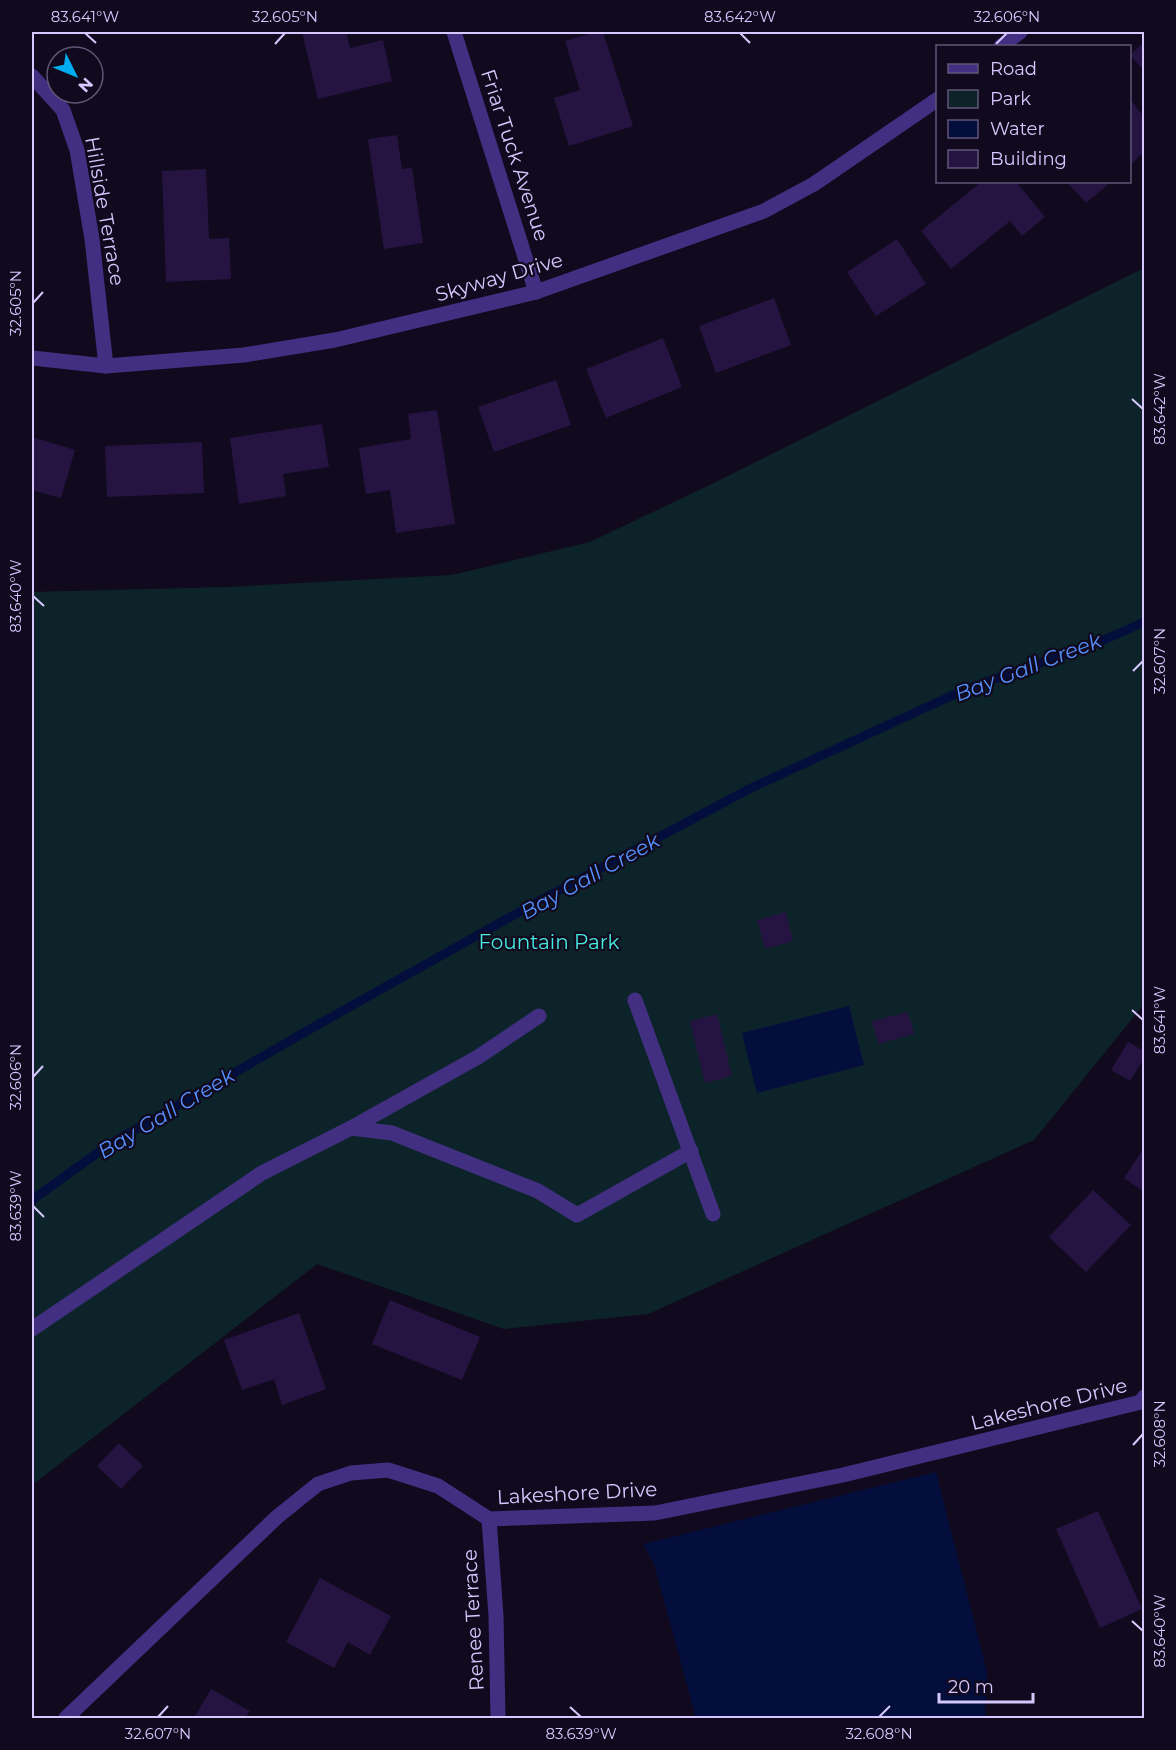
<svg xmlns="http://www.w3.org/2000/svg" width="1176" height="1750" font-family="Montserrat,sans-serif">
	<rect width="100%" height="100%" fill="#110a1e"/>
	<!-- green -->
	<path fill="#0c2429" d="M1144 268V1004L1034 1140 648 1314 504 1329 317 1264 32 1485V592L228 587 452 575 590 542 714 483Z"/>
	<!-- water -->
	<g fill="#040e3d">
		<path d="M849 1006 864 1065 757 1093 742 1033Z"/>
		<path d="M936 1472 987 1672 985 1718H696L654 1564 643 1544Z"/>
	</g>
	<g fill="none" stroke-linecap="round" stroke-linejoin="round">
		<!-- stream -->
		<path stroke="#040e3d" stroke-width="9" d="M32 1200 107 1146 319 1024 539 901 751 788 964 690 1104 640 1144 622"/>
	</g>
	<!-- building -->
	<g fill="#251441">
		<path d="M302 32H346L350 48 383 40 392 81 318 99Z"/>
		<path d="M596 32H603L633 126 569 146 554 98 580 90 565 41Z"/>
		<path d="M1144 42V71L1130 55Z"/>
		<path d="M1130 99 1144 117V152L1130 165Z"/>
		<path d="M397 135 402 169 412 168 423 243 384 249 368 139Z"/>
		<path d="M206 169 209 239 229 238 231 279 166 282 162 171Z"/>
		<path d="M981 182H1016L1045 217 1022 236 1010 221 951 269 921 231Z"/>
		<path d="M1067 182H1111L1086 203Z"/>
		<path d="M897 239 926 284 876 316 847 272Z"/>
		<path d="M774 298 791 345 716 373 699 326Z"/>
		<path d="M663 338 682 387 606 418 586 369Z"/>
		<path d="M556 380 571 425 494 452 478 407Z"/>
		<path d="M437 410 455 524 396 533 390 490 366 494 359 448 411 439 408 414Z"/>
		<path d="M322 424 329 467 283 474 286 496 239 504 230 438Z"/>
		<path d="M32 437 75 450 61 498 32 490Z"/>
		<path d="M202 442 204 493 107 497 105 446Z"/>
		<path d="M786 912 793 941 765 949 757 920Z"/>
		<path d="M908 1012 914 1034 878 1044 872 1021Z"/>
		<path d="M717 1014 732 1076 705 1083 690 1021Z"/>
		<path d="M1128 1042 1144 1051V1058L1130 1081 1111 1070Z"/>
		<path d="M1144 1148V1192L1124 1178Z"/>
		<path d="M1093 1190 1131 1225 1086 1272 1049 1237Z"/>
		<path d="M390 1300 480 1337 462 1380 372 1344Z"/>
		<path d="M299 1313 326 1389 282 1405 274 1379 242 1390 224 1340Z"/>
		<path d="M119 1443 143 1466 121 1489 97 1466Z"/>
		<path d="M1098 1511 1142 1609 1100 1628 1056 1529Z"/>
		<path d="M320 1578 391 1616 370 1655 348 1642 334 1668 286 1642Z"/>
		<path d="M211 1689 250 1711 245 1718H194Z"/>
	</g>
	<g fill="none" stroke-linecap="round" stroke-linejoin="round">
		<!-- service -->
		<g stroke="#422f82" stroke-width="15">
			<path d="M635 1000 713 1214"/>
			<path d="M351 1128 478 1057 539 1016"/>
			<path d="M32 1329 262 1173 351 1128 392 1133 538 1191 577 1215 691 1151"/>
		</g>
		<!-- minor -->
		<g stroke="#422f82" stroke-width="15">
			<path d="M454 32 536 292"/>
			<path d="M1001 46 1020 32"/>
			<path d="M32 76 63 110 77 150 92 239 106 366"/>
			<path d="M32 358 106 366 244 355 335 340 536 292 764 211 814 184 938 99"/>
			<path d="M489 1519 496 1616 498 1718"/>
			<path d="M66 1718 277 1517 318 1484 351 1473 388 1470 438 1486 489 1519 655 1513 843 1475 1141 1402 1144 1397"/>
		</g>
	</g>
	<!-- ticks -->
	<path fill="none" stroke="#d7c7ff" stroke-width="2" d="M85 33 96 43M740 33 750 43M275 44 285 33M996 44 1007 33M33 303 43 292M1132 399 1143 409M33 596 44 606M1133 671 1143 661M1132 1010 1143 1020M33 1077 43 1066M33 1206 44 1217M1133 1445 1143 1434M1132 1621 1143 1631M570 1707 581 1717M158 1717 168 1706M879 1717 890 1706"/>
	<g text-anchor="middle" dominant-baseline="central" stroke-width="4.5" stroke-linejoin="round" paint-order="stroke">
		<!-- street labels -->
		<g font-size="20" fill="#d7c7ff" stroke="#110a1e">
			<text transform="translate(515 155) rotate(72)">Friar Tuck Avenue</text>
			<text transform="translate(105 211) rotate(80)">Hillside Terrace</text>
			<text transform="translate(499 277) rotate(-16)">Skyway Drive</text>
			<text transform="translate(1049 1404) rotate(-14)">Lakeshore Drive</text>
			<text transform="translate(577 1493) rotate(-3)">Lakeshore Drive</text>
			<text transform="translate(473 1620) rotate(-93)">Renee Terrace</text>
		</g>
		<!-- park labels -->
		<g font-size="20" fill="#46ebe0" stroke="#110a1e">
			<text x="549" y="942">Fountain Park</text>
		</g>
		<!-- water labels -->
		<g font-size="21" font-style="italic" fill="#5591ff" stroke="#110a1e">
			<text transform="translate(1028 667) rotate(-21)">Bay Gall Creek</text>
			<text transform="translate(590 876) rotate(-29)">Bay Gall Creek</text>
			<text transform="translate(166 1113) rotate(-31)">Bay Gall Creek</text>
		</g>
	</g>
	<!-- border -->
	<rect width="1176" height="1750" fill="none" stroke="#110a1e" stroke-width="66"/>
	<!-- legend -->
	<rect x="936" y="45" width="195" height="138" fill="#110a1e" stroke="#605678" stroke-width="1.5"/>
	<rect x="948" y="64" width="30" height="9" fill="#422f82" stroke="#605678" stroke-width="1.5"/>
	<text x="990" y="75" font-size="18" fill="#d7c7ff">Road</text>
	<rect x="948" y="90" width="30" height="18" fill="#0c2429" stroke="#605678" stroke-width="1.5"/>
	<text x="990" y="105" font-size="18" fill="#d7c7ff">Park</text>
	<rect x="948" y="120" width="30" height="18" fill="#040e3d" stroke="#605678" stroke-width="1.5"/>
	<text x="990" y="135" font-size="18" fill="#d7c7ff">Water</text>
	<rect x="948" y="150" width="30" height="18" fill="#251441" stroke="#605678" stroke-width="1.5"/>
	<text x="990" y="165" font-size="18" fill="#d7c7ff">Building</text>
	<!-- north arrow -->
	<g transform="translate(75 75) rotate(133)"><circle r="28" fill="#110a1e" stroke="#605678" stroke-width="1.5"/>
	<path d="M0-4.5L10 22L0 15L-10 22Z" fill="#00adf2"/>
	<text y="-9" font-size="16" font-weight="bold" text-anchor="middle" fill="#d7c7ff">N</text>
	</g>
	<!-- scale -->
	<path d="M939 1693v9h94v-9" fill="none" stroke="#d7c7ff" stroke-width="3"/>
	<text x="948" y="1693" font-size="18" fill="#d7c7ff" stroke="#110a1e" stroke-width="4.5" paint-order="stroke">20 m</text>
	<rect x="33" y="33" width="1110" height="1684" fill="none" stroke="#d7c7ff" stroke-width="2"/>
	<g font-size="15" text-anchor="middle" fill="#d7c7ff">
		<text x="85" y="22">83.641°W</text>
		<text x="285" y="22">32.605°N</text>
		<text x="740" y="22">83.642°W</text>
		<text x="1007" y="22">32.606°N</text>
		<text transform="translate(16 303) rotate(-90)" y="5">32.605°N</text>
		<text transform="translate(1160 409) rotate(-90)" y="5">83.642°W</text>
		<text transform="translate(16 596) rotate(-90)" y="5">83.640°W</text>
		<text transform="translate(1160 661) rotate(-90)" y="5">32.607°N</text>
		<text transform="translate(1160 1020) rotate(-90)" y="5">83.641°W</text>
		<text transform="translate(16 1077) rotate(-90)" y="5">32.606°N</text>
		<text transform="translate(16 1206) rotate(-90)" y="5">83.639°W</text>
		<text transform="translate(1160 1434) rotate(-90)" y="5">32.608°N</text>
		<text transform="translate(1160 1631) rotate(-90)" y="5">83.640°W</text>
		<text x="158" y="1739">32.607°N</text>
		<text x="581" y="1739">83.639°W</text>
		<text x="879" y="1739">32.608°N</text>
	</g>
</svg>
